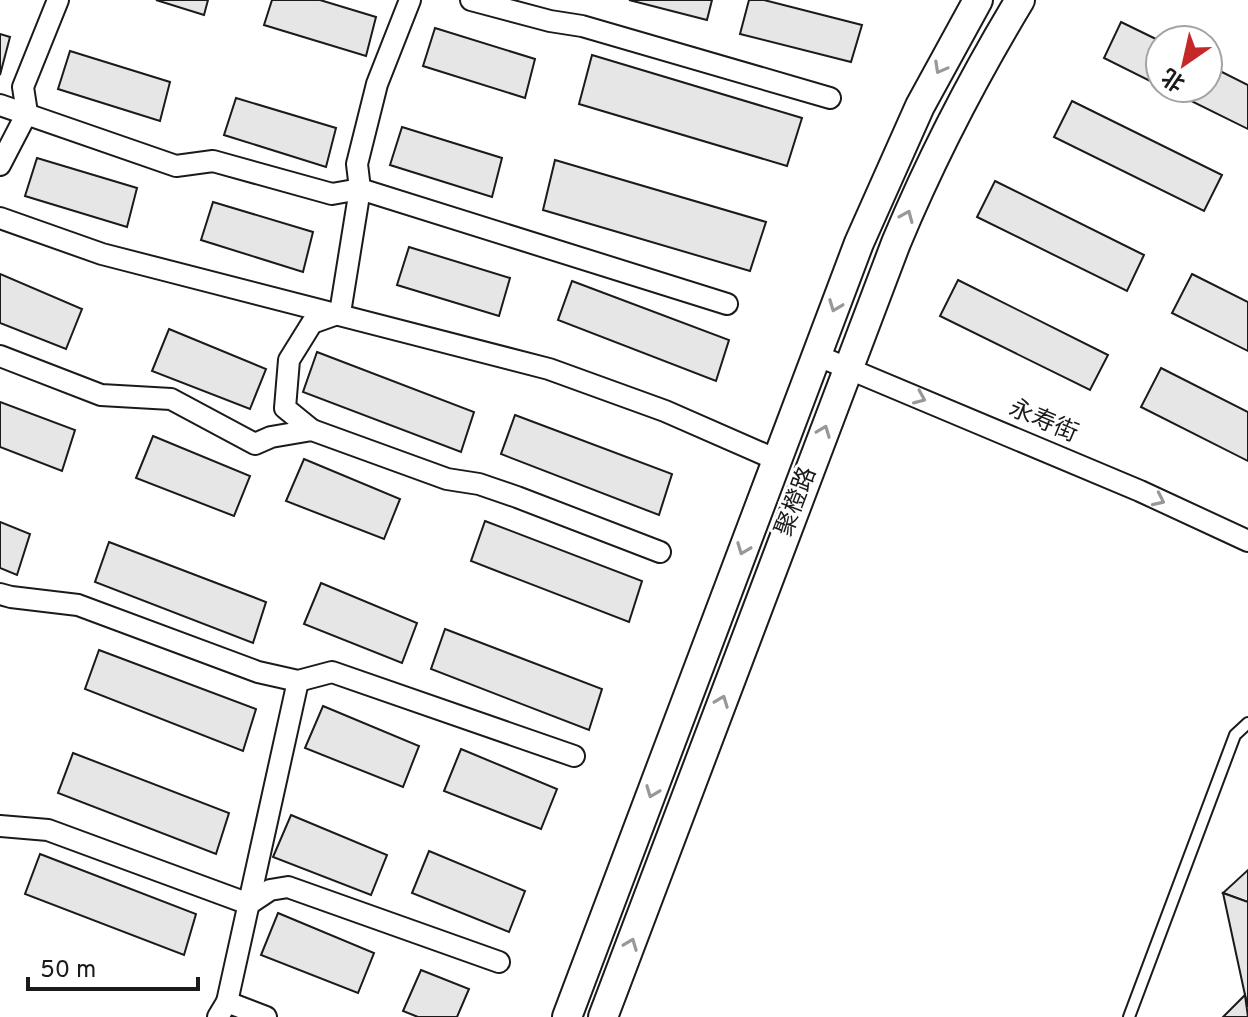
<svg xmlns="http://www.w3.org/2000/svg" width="1248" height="1017" font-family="Overpass,'Noto Sans SC',sans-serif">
	<rect width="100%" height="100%" fill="#fff"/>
	<!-- building -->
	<g fill="#e6e6e6" stroke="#1a1a1a" stroke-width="2">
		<path d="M156 0H208L204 15Z"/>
		<path d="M272 0H320L376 17 366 56 264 25Z"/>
		<path d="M629 0H712L707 20Z"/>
		<path d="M749 0H764L862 25 851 62 740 34Z"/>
		<path d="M1121 22 1160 41V86L1104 58Z"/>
		<path d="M435 28 535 59 525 98 423 66Z"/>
		<path d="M0 34 10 37 0 75Z"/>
		<path d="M70 51 170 82 160 121 58 89Z"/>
		<path d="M592 55 802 118 787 166 579 104Z"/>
		<path d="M1208 65 1248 85V129L1165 88H1208Z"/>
		<path d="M236 98 336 128 326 167 224 135Z"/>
		<path d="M1072 101 1222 175 1204 211 1054 137Z"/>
		<path d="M402 127 502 158 492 197 390 165Z"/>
		<path d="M37 158 137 188 127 227 25 196Z"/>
		<path d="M555 160 766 222 750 271 543 210Z"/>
		<path d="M995 181 1144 255 1127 291 977 217Z"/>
		<path d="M213 202 313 232 303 272 201 240Z"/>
		<path d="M409 247 510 278 499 316 397 285Z"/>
		<path d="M0 274 82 309 66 349 0 323Z"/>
		<path d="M1192 274 1248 302V351L1172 313Z"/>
		<path d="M958 280 1108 355 1090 390 940 316Z"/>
		<path d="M572 281 729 340 716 381 558 320Z"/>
		<path d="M169 329 266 369 250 409 152 371Z"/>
		<path d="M317 352 474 412 461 452 303 392Z"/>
		<path d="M1161 368 1248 412V461L1141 407Z"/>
		<path d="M0 402 75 430 62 471 0 447Z"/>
		<path d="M515 415 672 474 659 515 501 454Z"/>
		<path d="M153 436 250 476 234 516 136 478Z"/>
		<path d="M304 459 400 499 384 539 286 501Z"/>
		<path d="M485 521 642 581 629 622 471 561Z"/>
		<path d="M0 522 30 534 17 575 0 568Z"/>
		<path d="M109 542 266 602 253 643 95 582Z"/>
		<path d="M321 583 417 623 402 663 304 624Z"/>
		<path d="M445 629 602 689 589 730 431 669Z"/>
		<path d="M99 650 256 709 243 751 85 689Z"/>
		<path d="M323 706 419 746 403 787 305 748Z"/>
		<path d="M461 749 557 789 541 829 444 791Z"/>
		<path d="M73 753 229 813 216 854 58 793Z"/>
		<path d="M291 815 387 855 371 895 273 857Z"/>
		<path d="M429 851 525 891 509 932 412 893Z"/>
		<path d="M40 854 196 914 184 955 25 894Z"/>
		<path d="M1248 870V902L1223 893Z"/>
		<path d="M1223 893 1248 902V1007L1245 995Z"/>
		<path d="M278 913 374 953 358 993 261 955Z"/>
		<path d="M421 970 469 989 457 1017H418L403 1011Z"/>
		<path d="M1245 995 1248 1017H1223Z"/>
	</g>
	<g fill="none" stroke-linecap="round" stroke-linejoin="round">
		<!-- lane casing -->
		<g stroke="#1a1a1a" stroke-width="14">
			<path id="lane" d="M1129 1017 1235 735 1248 723"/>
		</g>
		<!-- street casing -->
		<g stroke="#1a1a1a" stroke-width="24">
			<g id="street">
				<path d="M471 0 550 21 582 26 830 98"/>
				<path d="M0 105 176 166 213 161 332 194 360 189 727 304"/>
				<path d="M0 165 27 113 23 87 58 0"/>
				<path d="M0 218 102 254 549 369 665 411 777 460"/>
				<path d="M816 355 1140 491 1248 541"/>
				<path d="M0 356 101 395 171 399 255 444 271 437 312 430 447 479 479 484 517 497 660 552"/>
				<path d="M312 430 285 408 289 360 312 323 340 313 360 189 357 164 377 84 410 0"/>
				<path d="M0 594 11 597 78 605 258 672 298 681 332 672 574 756"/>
				<path d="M0 826 48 830 249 904 270 890 288 887 499 962"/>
				<path d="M227 1002 298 681"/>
				<path d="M218 1017 227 1002 266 1017"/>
			</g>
		</g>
		<!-- secondary casing -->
		<g stroke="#1a1a1a" stroke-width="32">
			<g id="secondary">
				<path d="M567 1017 859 243 920 106 978 0"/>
				<path d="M603 1017 896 243C931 159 973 78 1020 0"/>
			</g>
		</g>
		<!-- lane -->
		<use href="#lane" stroke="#fff" stroke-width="10"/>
		<!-- street -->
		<use href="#street" stroke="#fff" stroke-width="20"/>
		<!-- secondary -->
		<use href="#secondary" stroke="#fff" stroke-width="28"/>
	</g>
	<!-- one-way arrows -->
	<defs><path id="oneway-chevron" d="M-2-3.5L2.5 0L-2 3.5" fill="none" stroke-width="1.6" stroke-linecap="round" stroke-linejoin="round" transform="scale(2)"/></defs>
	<g stroke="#989898">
		<use href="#oneway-chevron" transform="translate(940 68) rotate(119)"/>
		<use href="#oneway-chevron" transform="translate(907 216) rotate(-67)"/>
		<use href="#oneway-chevron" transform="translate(835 306) rotate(111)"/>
		<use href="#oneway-chevron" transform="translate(920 398) rotate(23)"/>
		<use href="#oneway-chevron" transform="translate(824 431) rotate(-69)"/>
		<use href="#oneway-chevron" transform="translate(1159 500) rotate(25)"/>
		<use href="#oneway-chevron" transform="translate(743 549) rotate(111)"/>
		<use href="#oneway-chevron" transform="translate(722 701) rotate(-69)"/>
		<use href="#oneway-chevron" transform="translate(652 792) rotate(111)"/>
		<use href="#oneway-chevron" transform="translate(631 944) rotate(-69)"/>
	</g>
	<g text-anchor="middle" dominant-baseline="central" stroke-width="6" stroke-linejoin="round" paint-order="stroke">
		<!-- street labels -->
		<g font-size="24" fill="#1a1a1a" stroke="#fff">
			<text transform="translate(1043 422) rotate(23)">永寿街</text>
			<text transform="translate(797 502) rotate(-69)">聚橙路</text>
		</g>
	</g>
	<!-- north arrow -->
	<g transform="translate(1184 64) rotate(214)"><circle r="38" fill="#ffffff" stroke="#a3a3a3" stroke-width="2"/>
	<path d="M0-6L14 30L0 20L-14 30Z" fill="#c62828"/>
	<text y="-12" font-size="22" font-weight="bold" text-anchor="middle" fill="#1a1a1a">北</text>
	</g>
	<!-- scale -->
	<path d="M28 977v12h170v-12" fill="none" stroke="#1a1a1a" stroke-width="4"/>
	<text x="40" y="977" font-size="24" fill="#1a1a1a" stroke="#ffffff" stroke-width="6" paint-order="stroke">50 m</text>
</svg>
